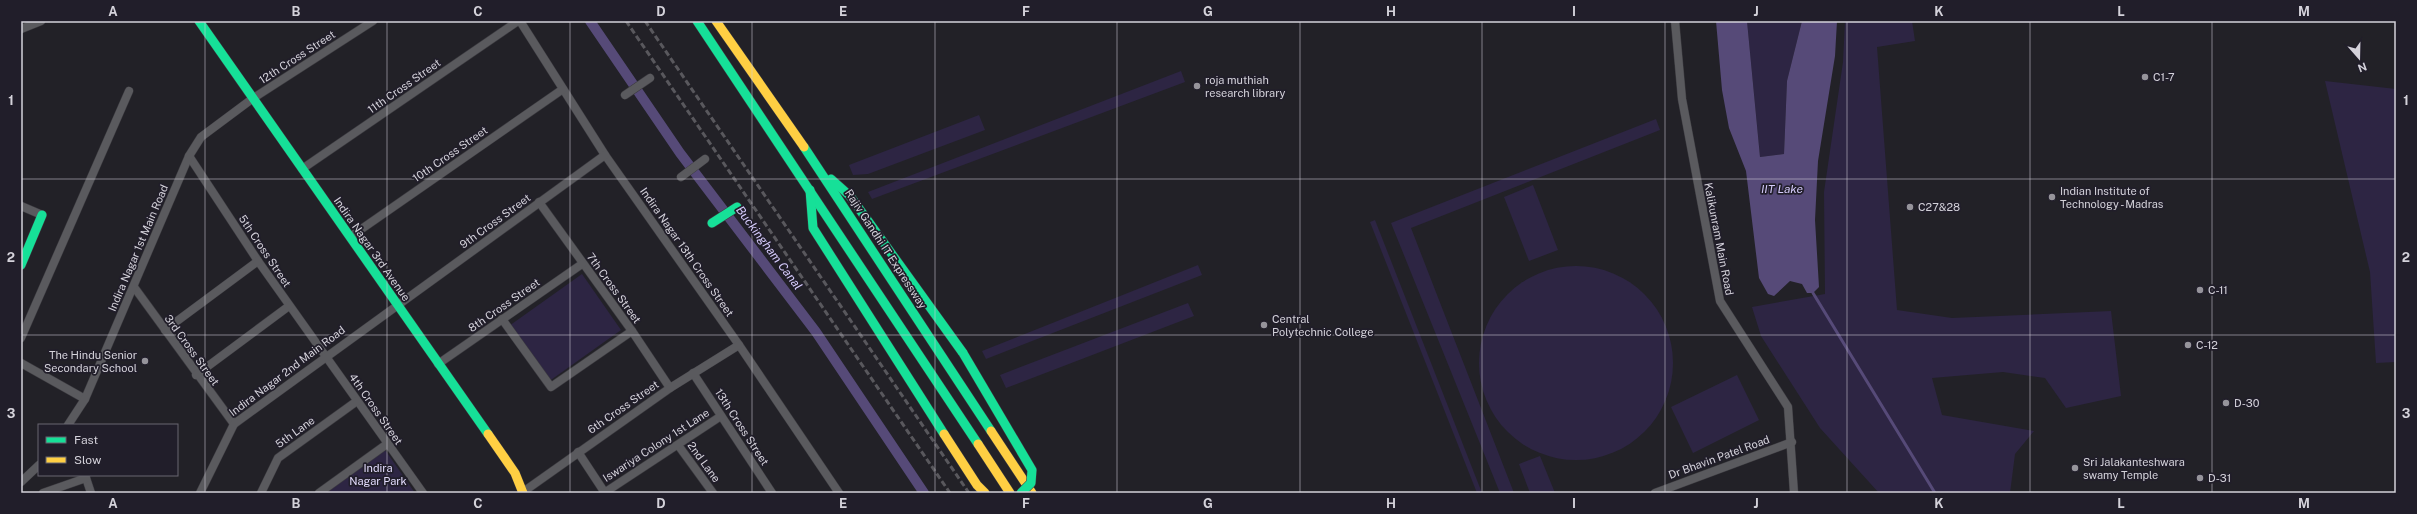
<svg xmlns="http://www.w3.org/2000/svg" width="2417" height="514" font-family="'Public Sans',sans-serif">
	<rect width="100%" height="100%" fill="#222127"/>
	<!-- green -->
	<g fill="#2d2543">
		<path d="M1747 21H1802L1787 81 1784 154 1760 157Z"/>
		<path d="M1845 21H1912L1915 41 1877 47 1897 310 1952 318 2111 311 2121 396 2066 408 2045 378 2003 372 1932 378 1942 415 2034 431 2015 454 2010 493H1879L1820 428 1761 336 1752 307 1825 294 1824 192 1843 62Z"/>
		<path d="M1181 71 1185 82 872 199 868 192Z"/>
		<path d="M2325 81 2396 89V362L2376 363 2370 272Z"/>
		<path d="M979 115 985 130 868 174 853 175 849 165Z"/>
		<path d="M1656 119 1660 130 1411 228 1514 493H1500L1391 223Z"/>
		<path d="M1533 185 1558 250 1529 261 1504 197Z"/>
		<path d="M1375 220 1482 493H1477L1370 222Z"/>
		<path d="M1198 265 1202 275 986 359 982 351Z"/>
		<circle cx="1576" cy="363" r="97"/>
		<path d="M582 274 621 330 548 382 509 326Z"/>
		<path d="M1188 303 1194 316 1006 388 1000 375Z"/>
		<path d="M1737 375 1759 420 1693 453 1671 407Z"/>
		<path d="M383 447 415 493H321Z"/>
		<path d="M1540 456 1555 493H1530L1519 464Z"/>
	</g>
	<!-- water -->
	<path fill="#564a78" d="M1716 21H1747L1760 157 1784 154 1787 81 1802 21H1837L1835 56 1818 161 1815 220 1819 287 1813 293H1807L1802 284 1790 281 1774 296 1768 294 1759 278 1746 171 1729 128 1722 90Z"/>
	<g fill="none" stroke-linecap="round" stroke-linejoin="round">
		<!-- stream -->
		<path stroke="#564a78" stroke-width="3" d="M1813 293 1935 493"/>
		<!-- canal -->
		<path stroke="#564a78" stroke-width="10" d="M590 21 680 153 816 332 924 493"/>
		<!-- street casing -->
		<g stroke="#3c3b40" stroke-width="9">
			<g id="street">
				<path d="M520 21 605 155 739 345 839 493"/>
				<path d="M1675 21 1682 99 1720 301 1788 407 1794 493"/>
				<path d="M21 29 41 21"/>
				<path d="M625 95 650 78"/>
				<path d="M189 156 258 261 423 493"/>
				<path d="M302 169 518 21"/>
				<path d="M681 177 705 159"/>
				<path d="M539 202 632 331 670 388"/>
				<path d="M21 206 42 215"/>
				<path d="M350 237 563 89"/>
				<path d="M134 287 234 424"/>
				<path d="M502 319 551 387 632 331"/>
				<path d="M165 330 258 261"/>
				<path d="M21 338 129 91"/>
				<path d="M21 363 85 399"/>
				<path d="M438 364 582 264"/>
				<path d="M693 373 772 493"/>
				<path d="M196 375 289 306"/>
				<path d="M68 425 85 399 189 156 201 137 252 99 373 21"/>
				<path d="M678 445 713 493"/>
				<path d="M578 452 605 493"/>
				<path d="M85 475 91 493"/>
				<path d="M21 482 39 465"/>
				<path d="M523 492 670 388 739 345"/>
				<path d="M43 493 86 478"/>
				<path d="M200 493 234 424 605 155"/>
				<path d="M261 493 278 458 357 401"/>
				<path d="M319 493 387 444"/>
				<path d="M604 493 721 416"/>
				<path d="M1655 493 1792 442"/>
			</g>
		</g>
		<!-- fast casing -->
		<g stroke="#3c3b40" stroke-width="10">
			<g id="fast">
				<path d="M199 21 488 434"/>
				<path d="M697 21 978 444"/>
				<path d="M804 147 991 431"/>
				<path d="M831 179 850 196 963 353"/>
				<path d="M810 190 813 228 944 434"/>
				<path d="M712 223 737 207"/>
				<path d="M21 265 42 215"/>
			</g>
		</g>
		<!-- slow casing -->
		<g stroke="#3c3b40" stroke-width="10">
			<g id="slow">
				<path d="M716 21 804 147"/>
				<path d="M991 431 1032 493"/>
				<path d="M488 434 515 473 523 493"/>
				<path d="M944 434 977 485 985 493"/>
				<path d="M978 444 1010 493"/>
			</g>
		</g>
		<!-- street -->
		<use href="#street" stroke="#5a5a5e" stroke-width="8"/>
		<!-- fast -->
		<use href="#fast" stroke="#16e098" stroke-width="9"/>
		<!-- slow -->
		<use href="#slow" stroke="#ffcf43" stroke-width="9"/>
		<!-- rail -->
		<g stroke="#59585d" stroke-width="3" stroke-dasharray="6 3" stroke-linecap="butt">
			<path d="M626 21 950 493"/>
			<path d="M645 21 969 493"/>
		</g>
		<!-- fast-bridge casing -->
		<g stroke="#3c3b40" stroke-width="10" stroke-linecap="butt">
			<path id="fast-bridge" d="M963 353 1032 470 1031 483 1021 493"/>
		</g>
		<!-- fast-bridge -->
		<use href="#fast-bridge" stroke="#16e098" stroke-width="9"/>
	</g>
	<!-- grid -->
	<path fill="none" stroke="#d4d2da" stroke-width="1" stroke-opacity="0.55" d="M205 21V493M387 21V493M570 21V493M752 21V493M935 21V493M1117 21V493M1300 21V493M1482 21V493M1665 21V493M1847 21V493M2030 21V493M2212 21V493M21 179H2396M21 335H2396"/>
	<!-- markers -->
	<g fill="#96949b" stroke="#211e2a" stroke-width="1.5">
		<circle cx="2145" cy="77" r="4"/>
		<circle cx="1197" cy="86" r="4"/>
		<circle cx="2052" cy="197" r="4"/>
		<circle cx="1910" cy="207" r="4"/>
		<circle cx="2200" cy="290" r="4"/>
		<circle cx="1264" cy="325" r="4"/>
		<circle cx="2188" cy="345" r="4"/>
		<circle cx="145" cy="361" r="4"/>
		<circle cx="2226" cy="403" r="4"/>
		<circle cx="2075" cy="468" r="4"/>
		<circle cx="2200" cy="478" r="4"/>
	</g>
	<g text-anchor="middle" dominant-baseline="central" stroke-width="3.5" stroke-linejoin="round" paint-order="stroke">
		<!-- street labels -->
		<g font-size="11" fill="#d4d2da" stroke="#211e2a">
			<text transform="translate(297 57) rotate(-33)">12th Cross Street</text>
			<text transform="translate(404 86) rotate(-35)">11th Cross Street</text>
			<text transform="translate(450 154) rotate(-35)">10th Cross Street</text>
			<text transform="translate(495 221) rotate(-36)">9th Cross Street</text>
			<text transform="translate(1719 239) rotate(79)">Kalikunram Main Road</text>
			<text transform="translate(138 248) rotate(-67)">Indira Nagar 1st Main Road</text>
			<text transform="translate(372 249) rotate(55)">Indira Nagar 3rd Avenue</text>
			<text transform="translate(886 249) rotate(57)">Rajiv Gandhi IT Expressway</text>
			<text transform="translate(265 251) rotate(56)">5th Cross Street</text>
			<text transform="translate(687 252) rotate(55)">Indira Nagar 13th Cross Street</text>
			<text transform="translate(614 288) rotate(54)">7th Cross Street</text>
			<text transform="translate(504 305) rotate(-35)">8th Cross Street</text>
			<text transform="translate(192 350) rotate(54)">3rd Cross Street</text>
			<text transform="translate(287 371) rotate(-37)">Indira Nagar 2nd Main Road</text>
			<text transform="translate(623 407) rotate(-35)">6th Cross Street</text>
			<text transform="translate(376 409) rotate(55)">4th Cross Street</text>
			<text transform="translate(742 427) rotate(57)">13th Cross Street</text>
			<text transform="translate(295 432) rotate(-36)">5th Lane</text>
			<text transform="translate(656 445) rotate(-33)">Iswariya Colony 1st Lane</text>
			<text transform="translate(1719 457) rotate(-20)">Dr Bhavin Patel Road</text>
			<text transform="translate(704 462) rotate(54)">2nd Lane</text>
		</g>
		<!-- poi labels -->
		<g font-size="11" fill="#d4d2da" stroke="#211e2a" text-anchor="start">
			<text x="2153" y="77">C1-7</text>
			<text x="1205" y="80">roja muthiah<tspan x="1205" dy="13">research library</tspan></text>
			<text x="2060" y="191">Indian Institute of<tspan x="2060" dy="13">Technology - Madras</tspan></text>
			<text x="1918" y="207">C27&amp;28</text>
			<text x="2208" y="290">C-11</text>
			<text x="1272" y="319">Central<tspan x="1272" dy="13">Polytechnic College</tspan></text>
			<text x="2196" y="345">C-12</text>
			<text x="137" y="355" text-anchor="end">The Hindu Senior<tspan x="137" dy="13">Secondary School</tspan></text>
			<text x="2234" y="403">D-30</text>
			<text x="2083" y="462">Sri Jalakanteshwara<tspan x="2083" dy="13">swamy Temple</tspan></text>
			<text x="2208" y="478">D-31</text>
		</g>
		<!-- park labels -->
		<g font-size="11" fill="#e2dbfc" stroke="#211e2a">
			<text x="378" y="468">Indira<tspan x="378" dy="13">Nagar Park</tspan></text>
		</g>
		<!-- water labels -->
		<g font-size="12" font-style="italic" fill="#d6ccfc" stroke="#211e2a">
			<text x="1782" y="189">IIT Lake</text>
			<text transform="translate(769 248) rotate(53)">Buckingham Canal</text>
		</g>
	</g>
	<!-- border -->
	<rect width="2417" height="514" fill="none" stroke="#211e2a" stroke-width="44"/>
	<!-- legend -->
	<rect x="38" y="424" width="140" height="52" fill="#211e2a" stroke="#696670"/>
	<rect x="46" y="437" width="20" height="6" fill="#16e098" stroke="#696670"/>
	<text x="74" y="444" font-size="12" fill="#d4d2da">Fast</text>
	<rect x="46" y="457" width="20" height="6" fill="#ffcf43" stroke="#696670"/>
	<text x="74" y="464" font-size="12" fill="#d4d2da">Slow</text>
	<!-- north arrow -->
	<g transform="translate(2359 58) rotate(160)" stroke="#211e2a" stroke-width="3" paint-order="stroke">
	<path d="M0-3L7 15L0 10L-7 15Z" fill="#d4d2da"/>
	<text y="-6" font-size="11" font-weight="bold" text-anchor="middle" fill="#d4d2da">N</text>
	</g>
	<rect x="22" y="22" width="2373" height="470" fill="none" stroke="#d4d2da" stroke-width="1.5"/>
	<g font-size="13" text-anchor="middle" font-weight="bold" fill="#d4d2da">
		<text x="113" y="16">A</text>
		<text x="296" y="16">B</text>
		<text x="478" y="16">C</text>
		<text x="661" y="16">D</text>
		<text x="843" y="16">E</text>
		<text x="1026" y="16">F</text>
		<text x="1208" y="16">G</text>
		<text x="1391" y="16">H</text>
		<text x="1574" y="16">I</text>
		<text x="1756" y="16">J</text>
		<text x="1939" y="16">K</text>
		<text x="2121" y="16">L</text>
		<text x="2304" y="16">M</text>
		<text x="11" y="105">1</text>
		<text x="2406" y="105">1</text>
		<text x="11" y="262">2</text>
		<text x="2406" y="262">2</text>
		<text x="11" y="418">3</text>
		<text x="2406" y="418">3</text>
		<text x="113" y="508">A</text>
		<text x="296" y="508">B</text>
		<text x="478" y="508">C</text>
		<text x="661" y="508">D</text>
		<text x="843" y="508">E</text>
		<text x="1026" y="508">F</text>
		<text x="1208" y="508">G</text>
		<text x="1391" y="508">H</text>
		<text x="1574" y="508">I</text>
		<text x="1756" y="508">J</text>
		<text x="1939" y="508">K</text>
		<text x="2121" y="508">L</text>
		<text x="2304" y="508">M</text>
	</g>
</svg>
